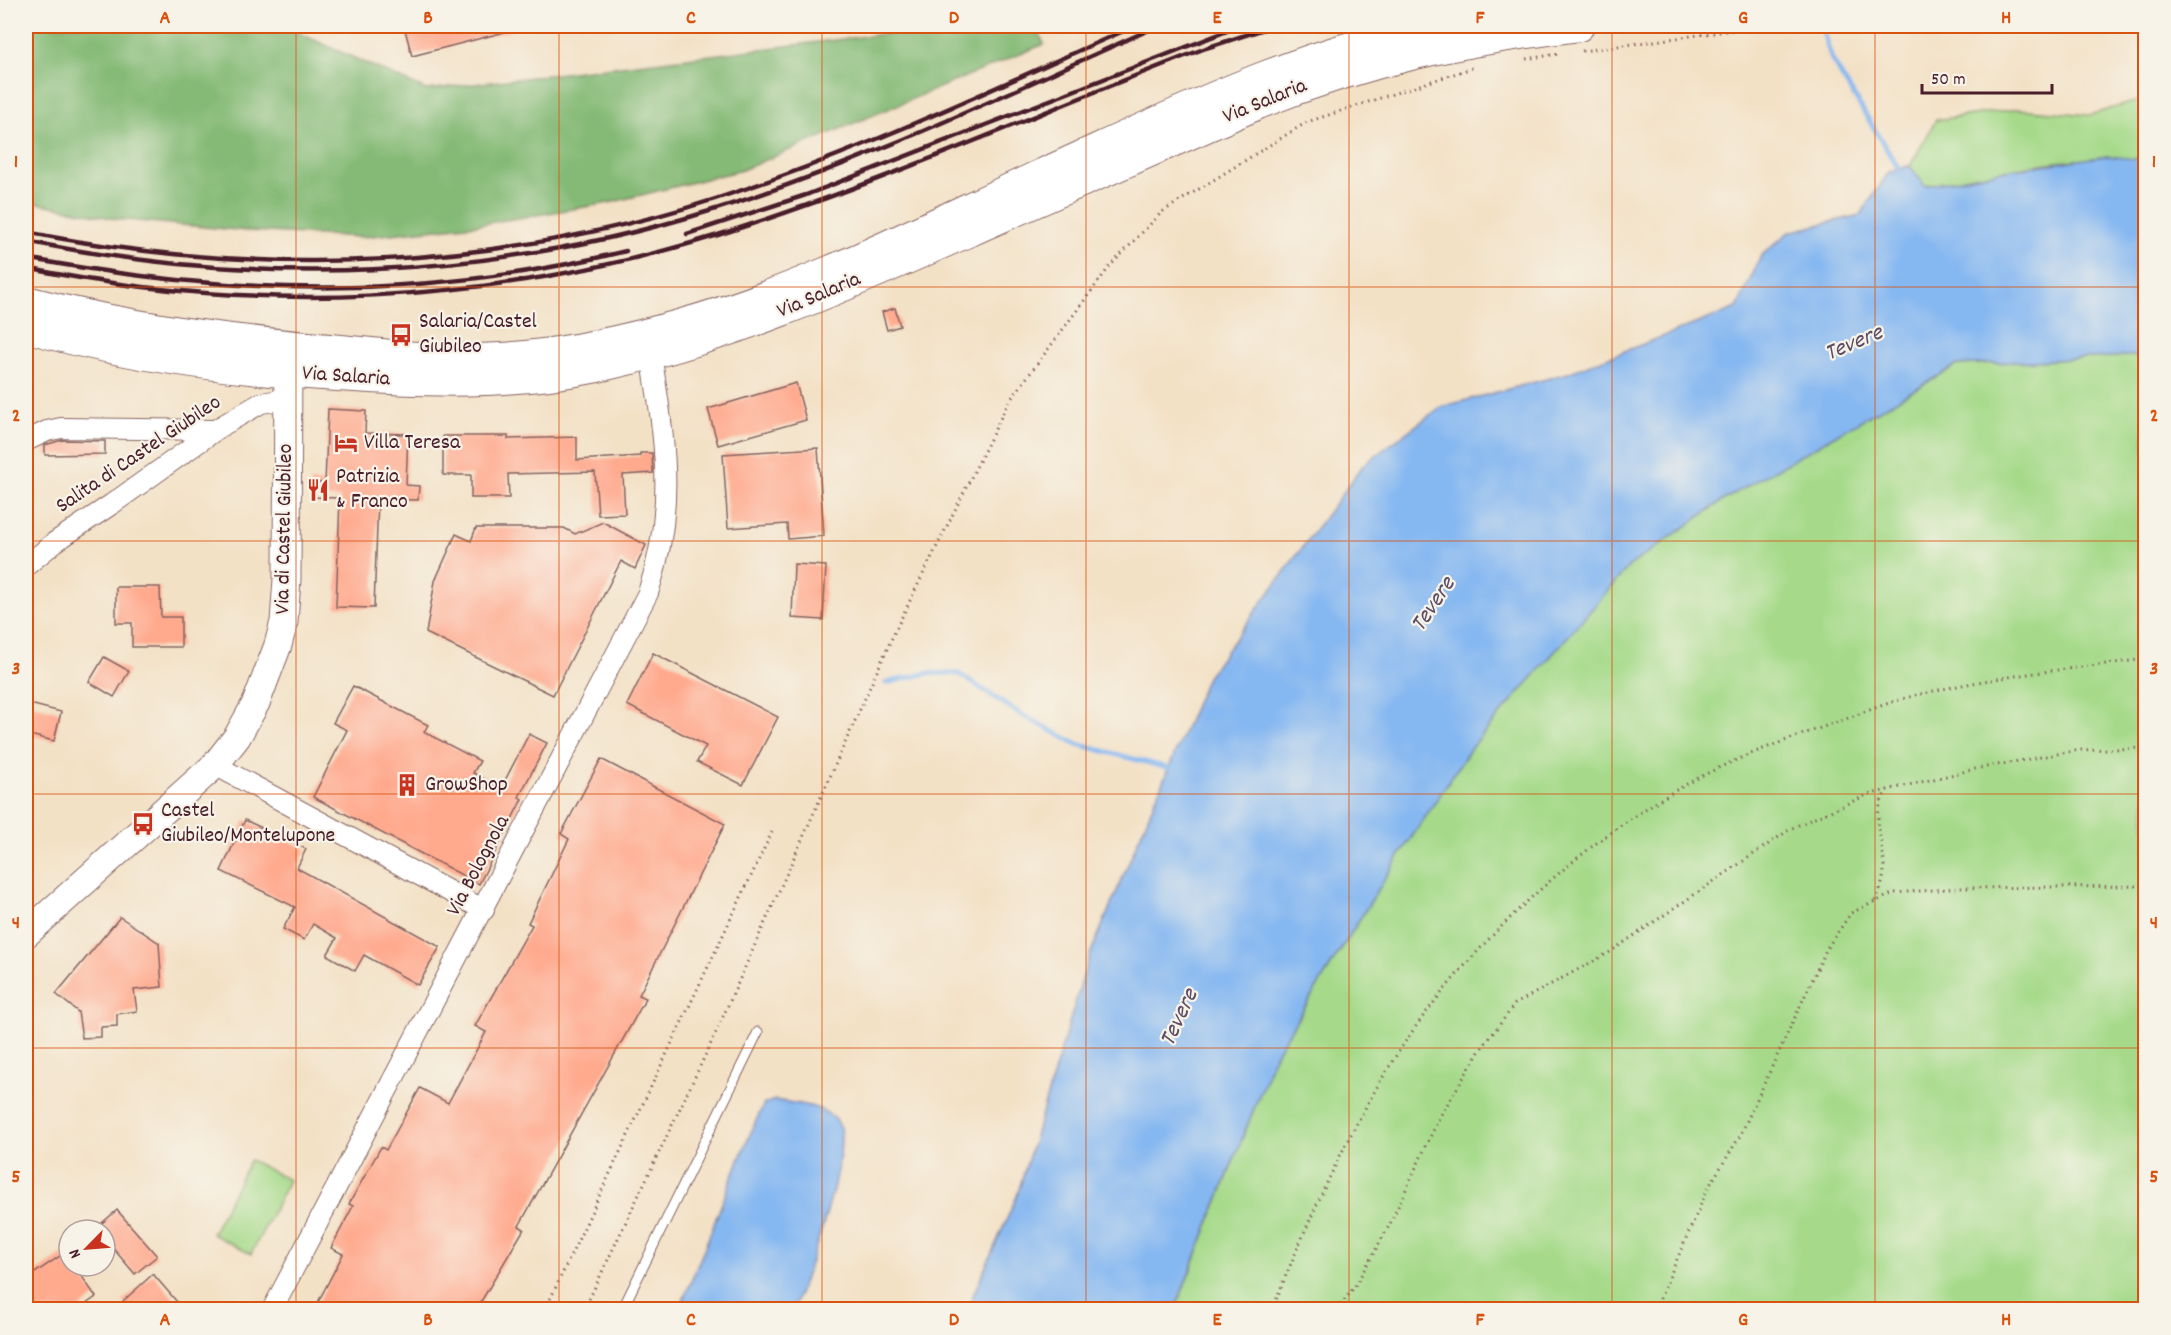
<svg xmlns="http://www.w3.org/2000/svg" width="2171" height="1335" font-family="Dekko,sans-serif">
	<rect width="100%" height="100%" fill="#f7f3e8"/>
	<filter id="ink" filterUnits="userSpaceOnUse"><feTurbulence type="fractalNoise" baseFrequency=".0167" numOctaves="2"/><feDisplacementMap in="SourceGraphic" scale="12" xChannelSelector="R" yChannelSelector="G"/><feConvolveMatrix kernelMatrix="1 2 1 2 8 2 1 2 1" color-interpolation-filters="sRGB"/></filter>
	<filter id="wash" filterUnits="userSpaceOnUse"><feTurbulence type="fractalNoise" baseFrequency=".008" numOctaves="4" result="noise"/><feDisplacementMap in="SourceGraphic" scale="24" xChannelSelector="R" yChannelSelector="G"/><feGaussianBlur stdDeviation="1.35" result="paint"/><feColorMatrix in="noise" values="0 0 0 0 0 0 0 0 0 0 0 0 0 0 0 0 0 1.4 0 .05"/><feComposite in="paint" operator="in"/></filter>
	<g filter="url(#wash)">
		<rect width="100%" height="100%" fill="#f3e1c6"/>
		<!-- green -->
		<g fill="#a6da8a" stroke="#787c5a" stroke-width="1.5">
			<path d="M2143 99H2145V160C2072 153 1997 172 1925 186L1910 166 1936 120 2017 109 2090 115Z"/>
			<path d="M2145 355V1309L1175 1310 1275 1055 1396 861 1471 748 1629 566 1725 499 1957 365Z"/>
			<path d="M250 1160 289 1180 251 1254 212 1234Z"/>
		</g>
		<!-- forest -->
		<path fill="#84ba76" stroke="#676c50" stroke-width="1.5" d="M26 26H283L426 90 948 26H1036L1044 44 742 170 609 203 476 225 362 237 248 231 116 219 26 201Z"/>
		<!-- water -->
		<g fill="#85b7f1" stroke="#686b8e" stroke-width="1.5">
			<path d="M2107 156 2145 160V355L1957 365 1725 499 1629 566 1471 748 1396 861 1275 1055 1175 1309H967L1017 1196 1089 957 1207 677 1364 464 1441 407 1565 374 1737 308 1761 256 1789 232 1860 215 1889 172 1910 166 1925 186 2007 170Z"/>
			<path d="M775 1100C795 1104 821 1104 836 1120 857 1141 805 1281 793 1309H679C710 1242 731 1170 764 1104Z"/>
		</g>
		<g fill="none" stroke-linecap="round" stroke-linejoin="round">
			<!-- stream -->
			<g stroke="#85b7f1" stroke-width="5">
				<path d="M1824 35 1832 60 1902 174"/>
				<path d="M886 683 928 673 959 674 1020 714 1077 744 1168 768"/>
			</g>
		</g>
		<g id="blocks">
			<!-- building -->
			<g fill="#ffa98d">
				<path d="M404 26H512L513 30 412 56Z"/>
				<path d="M895 308 900 326 887 330 882 312Z"/>
				<path d="M796 383 806 420 718 445 708 409Z"/>
				<path d="M328 409 366 411 365 433 408 434 406 485 419 486 418 500 378 499 374 608 336 607 340 498 311 497V482L325 483Z"/>
				<path d="M443 436H508V439L577 437V460L640 456V453H652L653 473 623 475 625 514 598 515 595 472 508 474 509 498H471V475H443Z"/>
				<path d="M62 440 105 441V454L45 455V445Z"/>
				<path d="M818 448 824 536 788 539 787 524 728 528 723 454Z"/>
				<path d="M603 522 646 545 635 569 621 561 553 695 426 633 435 581 456 534 471 541 476 528H564L575 534Z"/>
				<path d="M794 564 826 566 823 620 792 618Z"/>
				<path d="M116 587H160L161 617H181V647H132V623H116Z"/>
				<path d="M653 653 778 717 743 785 697 762 706 746 627 705Z"/>
				<path d="M104 657 129 671 114 697 89 682Z"/>
				<path d="M353 686 428 725 424 732 480 761 473 773 501 788 529 734 547 743 519 797 522 799 479 884 313 797 347 730 333 723Z"/>
				<path d="M26 703 61 712 54 741 26 734Z"/>
				<path d="M601 759 725 824 639 995 646 998 519 1226 524 1229 476 1310H314L343 1254 331 1248 353 1206 349 1204 381 1147 386 1150 420 1088 448 1103 486 1032 475 1026 532 925 528 923 569 839 561 834Z"/>
				<path d="M245 820 306 849 297 868 440 947 418 985 364 955 355 971 327 955 337 938 313 924 304 940 283 929 295 907 221 871Z"/>
				<path d="M120 917 159 943 162 987 134 990 137 1011 117 1014V1026L101 1027V1037L82 1038 78 1012 56 994Z"/>
				<path d="M117 1210 157 1256 135 1274 105 1239V1230H94Z"/>
				<path d="M69 1250V1266H75L96 1297 77 1310H26V1279Z"/>
				<path d="M153 1274 184 1310H130L123 1301Z"/>
			</g>
		</g>
	</g>
	<g filter="url(#ink)">
		<use href="#blocks" fill-opacity="0" stroke="#856361" stroke-width="1.5"/>
		<g fill="none" stroke-linecap="round" stroke-linejoin="round">
			<!-- lane casing -->
			<g stroke="#856361" stroke-width="11">
				<path id="lane" d="M622 1310 758 1032"/>
			</g>
			<!-- street casing -->
			<g stroke="#856361" stroke-width="22">
				<g id="street">
					<path d="M26 441 47 431 61 428 215 430"/>
					<path d="M26 566 55 542 112 504 220 427 261 403 287 399"/>
					<path d="M215 765 484 910"/>
					<path d="M272 1310 648 593C676 509 665 439 651 355"/>
				</g>
			</g>
			<!-- secondary casing -->
			<g stroke="#856361" stroke-width="29">
				<path id="secondary" d="M26 934 215 765 237 737 256 703 278 645 284 622 287 579 288 351"/>
			</g>
			<!-- primary casing -->
			<g stroke="#856361" stroke-width="32">
				<g id="primary">
					<path d="M26 301C129 328 234 341 341 350 402 356 464 363 526 356 577 351 629 339 679 325 804 290 923 228 1042 174 1169 117 1299 51 1437 26"/>
					<path d="M26 327C127 357 233 370 338 376 425 382 511 385 597 367 725 340 842 288 961 235 1060 191 1159 147 1258 104 1368 60 1463 40 1579 26"/>
				</g>
			</g>
			<!-- path -->
			<g stroke="#856361" stroke-width="3" stroke-dasharray="1.5 4.5" stroke-linecap="butt">
				<path d="M1582 51 1763 26"/>
				<path d="M1526 59 1558 54"/>
				<path d="M1875 901C1900 854 1862 831 1887 790"/>
				<path d="M545 1310 772 832"/>
				<path d="M584 1310 713 1039 895 631 1008 403 1110 266 1162 212 1307 122 1472 68"/>
				<path d="M1272 1310C1311 1212 1365 1092 1428 1010 1499 918 1599 829 1702 776 1743 755 1789 739 1832 724 1857 715 1883 704 1909 697 1986 677 2067 669 2146 659"/>
				<path d="M1337 1310 1355 1286 1389 1226 1439 1118 1479 1052 1515 1004 1610 952 1792 828 1867 795 1975 769 2079 750 2146 748"/>
				<path d="M1655 1310 1708 1188 1740 1136 1827 948 1851 913 1894 893 1960 888 2146 886"/>
			</g>
			<!-- lane -->
			<use href="#lane" stroke="#fff" stroke-width="9"/>
			<!-- street -->
			<use href="#street" stroke="#fff" stroke-width="20"/>
			<!-- secondary -->
			<use href="#secondary" stroke="#fff" stroke-width="27"/>
			<!-- primary -->
			<use href="#primary" stroke="#fff" stroke-width="30"/>
			<!-- rail -->
			<g stroke="#4a1f2b" stroke-width="4.5">
				<path d="M26 232C266 280 513 270 745 189 878 144 1006 82 1135 26"/>
				<path d="M687 234 806 195 1240 26"/>
				<path d="M26 241C256 288 491 280 716 209 868 162 1013 90 1158 26"/>
				<path d="M26 258C229 296 424 301 626 251"/>
				<path d="M26 268C255 315 494 305 718 235 884 183 1044 110 1206 48L1273 26"/>
			</g>
		</g>
	</g>
	<!-- grid -->
	<path fill="none" stroke="#d8530f" stroke-width="1.5" stroke-opacity="0.55" d="M296 26V1310M559 26V1310M822 26V1310M1086 26V1310M1349 26V1310M1612 26V1310M1875 26V1310M26 287H2146M26 541H2146M26 794H2146M26 1048H2146"/>
	<!-- icons -->
	<defs>
		<g id="bus-bare" transform="scale(1.8)"><path d="M-5-6H5V4H4V6H2V4H-2V6H-4V4H-5ZM-3.5-4V0h7V-4ZM-3.5 1.2v1.5H-2V1.2ZM2 1.2v1.5H3.5V1.2Z" fill="#c8321e" stroke="#f7f3e8" stroke-width="2.5" paint-order="stroke"/></g>
		<g id="hotel-bare" transform="scale(1.8)"><path d="M-6-4.5h1.5V1H6V5H4.5V3h-9V5H-6ZM-4 0a1.8 1.8 0 1 1 3.6 0ZM.5 0V-2.5h3Q6-2.5 6 0Z" fill="#c8321e" stroke="#f7f3e8" stroke-width="2.5" paint-order="stroke"/></g>
		<g id="restaurant-bare" transform="scale(1.8)"><path d="M-5-6h1v4h1v-4h1v4h1v-4h1v5L-1.5 .5V6h-2V.5L-5-1ZM5-6V6H3V1.5H1.5Q1.5-4 5-6Z" fill="#c8321e" stroke="#f7f3e8" stroke-width="2.5" paint-order="stroke"/></g>
		<g id="building-bare" transform="scale(1.8)"><path d="M-4-6H4V6H1V3H-1V6H-4ZM-2.5-4.3h1.7v1.8h-1.7ZM.8-4.3h1.7v1.8H.8ZM-2.5-1h1.7V.8h-1.7ZM.8-1h1.7V.8H.8Z" fill="#c8321e" stroke="#f7f3e8" stroke-width="2.5" paint-order="stroke"/></g>
	</defs>
	<g fill-rule="evenodd">
		<use href="#bus-bare" x="401" y="335"/>
		<use href="#hotel-bare" x="346" y="443"/>
		<use href="#restaurant-bare" x="318" y="490"/>
		<use href="#building-bare" x="407" y="785"/>
		<use href="#bus-bare" x="143" y="824"/>
	</g>
	<g text-anchor="middle" dominant-baseline="central" stroke-width="4.5" stroke-linejoin="round" paint-order="stroke">
		<!-- street labels -->
		<g font-size="22" fill="#4a1f2b" stroke="#f7f3e8">
			<text transform="translate(1265 102) rotate(-22)">Via Salaria</text>
			<text transform="translate(819 296) rotate(-23)">Via Salaria</text>
			<text transform="translate(346 377) rotate(4)">Via Salaria</text>
			<text transform="translate(139 455) rotate(-34)">Salita di Castel Giubileo</text>
			<text transform="translate(285 529) rotate(-89)">Via di Castel Giubileo</text>
			<text transform="translate(479 866) rotate(-62)">Via Bolognola</text>
		</g>
		<!-- poi labels -->
		<g font-size="22" fill="#4a1f2b" stroke="#f7f3e8" text-anchor="start">
			<text x="419" y="322">Salaria/Castel<tspan x="419" dy="25">Giubileo</tspan></text>
			<text x="364" y="443">Villa Teresa</text>
			<text x="336" y="477">Patrizia<tspan x="336" dy="25">&amp; Franco</tspan></text>
			<text x="425" y="785">GrowShop</text>
			<text x="161" y="811">Castel<tspan x="161" dy="25">Giubileo/Montelupone</tspan></text>
		</g>
		<!-- water labels -->
		<g font-size="24" font-style="italic" fill="#5c4d66" stroke="#f7f3e8">
			<text transform="translate(1854 344) rotate(-23)">Tevere</text>
			<text transform="translate(1434 605) rotate(-56)">Tevere</text>
			<text transform="translate(1180 1018) rotate(-65)">Tevere</text>
		</g>
	</g>
	<!-- margin -->
	<rect width="2171" height="1335" fill="none" stroke="#f7f3e8" stroke-width="66"/>
	<!-- north arrow -->
	<g transform="translate(87 1248) rotate(245)"><circle r="28" fill="#f7f3e8" stroke="#b29e9c" stroke-width="1.5"/>
	<path d="M0-4.5L10 22L0 15L-10 22Z" fill="#c8321e"/>
	<text y="-9" font-size="16" font-weight="bold" text-anchor="middle" fill="#4a1f2b">N</text>
	</g>
	<!-- scale -->
	<path d="M1922 84v9h130v-9" fill="none" stroke="#4a1f2b" stroke-width="3"/>
	<text x="1931" y="84" font-size="18" fill="#4a1f2b" stroke="#f7f3e8" stroke-width="4.5" paint-order="stroke">50 m</text>
	<rect x="33" y="33" width="2105" height="1269" fill="none" stroke="#d8530f" stroke-width="2"/>
	<g font-size="20" text-anchor="middle" font-weight="bold" fill="#d8530f">
		<text x="165" y="23">A</text>
		<text x="428" y="23">B</text>
		<text x="691" y="23">C</text>
		<text x="954" y="23">D</text>
		<text x="1217" y="23">E</text>
		<text x="1480" y="23">F</text>
		<text x="1743" y="23">G</text>
		<text x="2006" y="23">H</text>
		<text x="16" y="167">1</text>
		<text x="2154" y="167">1</text>
		<text x="16" y="421">2</text>
		<text x="2154" y="421">2</text>
		<text x="16" y="674">3</text>
		<text x="2154" y="674">3</text>
		<text x="16" y="928">4</text>
		<text x="2154" y="928">4</text>
		<text x="16" y="1182">5</text>
		<text x="2154" y="1182">5</text>
		<text x="165" y="1325">A</text>
		<text x="428" y="1325">B</text>
		<text x="691" y="1325">C</text>
		<text x="954" y="1325">D</text>
		<text x="1217" y="1325">E</text>
		<text x="1480" y="1325">F</text>
		<text x="1743" y="1325">G</text>
		<text x="2006" y="1325">H</text>
	</g>
</svg>
